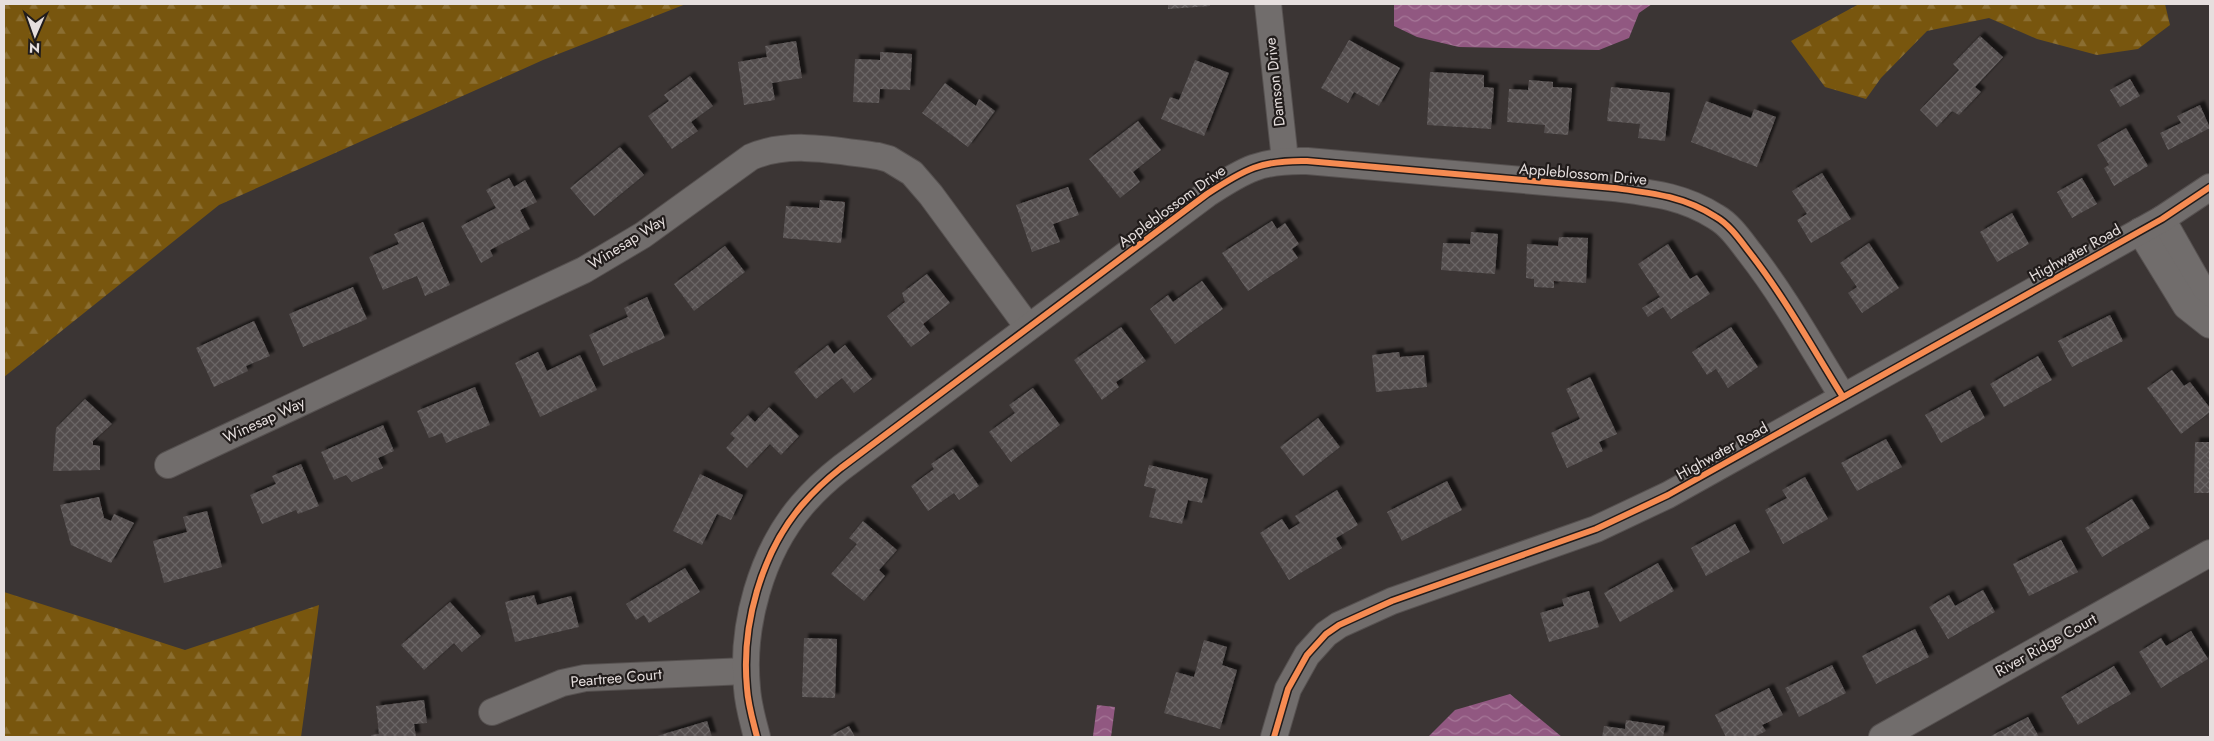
<svg xmlns="http://www.w3.org/2000/svg" width="2214" height="741" font-family="Jost,sans-serif">
	<defs>
		<pattern id="forest-firs" width="22" height="20" patternUnits="userSpaceOnUse" patternTransform="scale(1.25)"><rect width="22" height="20" fill="#78560e"/><path d="M5 1l3.5 6h-7zM16 11l3.5 6h-7z" fill="#8b6e31"/></pattern>
		<pattern id="water-waves" width="16" height="10" patternUnits="userSpaceOnUse" patternTransform="scale(1.25)"><rect width="16" height="10" fill="#915881"/><path d="M0 5q4-4 8 0t8 0" fill="none" stroke="#a67798"/></pattern>
		<pattern id="building-cross-hatch" width="8" height="8" patternUnits="userSpaceOnUse" patternTransform="scale(1.25)"><rect width="8" height="8" fill="#524d4d"/><path d="M0 0l8 8M0 8l8-8" fill="none" stroke="#6b6666"/></pattern>
		<filter id="shadow"><feDropShadow dx="4.5" dy="-4.5" stdDeviation="1" flood-color="#0009"/></filter>
	</defs>
	<rect width="100%" height="100%" fill="#3b3534"/>
	<!-- forest -->
	<g fill="url(#forest-firs)">
		<path d="M4 4H686L543 60 219 205 4 377Z"/>
		<path d="M1859 4H2165L2170 25 2138 49 2097 55 2037 39 1989 18 1927 31 1881 78 1866 99 1825 87 1791 41Z"/>
		<path d="M4 592 185 650 319 605 301 737H4Z"/>
	</g>
	<!-- water -->
	<g fill="url(#water-waves)">
		<path d="M1394 4H1652L1639 13 1629 38 1599 50 1459 47 1417 37 1394 26Z"/>
		<path d="M1510 694 1562 737H1428L1455 710Z"/>
		<path d="M1097 705 1115 707 1111 737 1093 736Z"/>
	</g>
	<!-- building -->
	<g fill="url(#building-cross-hatch)" filter="url(#shadow)">
		<path d="M1168 4H1210V6L1168 9Z"/>
		<path d="M1980 36 2003 57 1975 87 1981 92 1959 115 1952 111 1937 127 1920 110 1959 70 1953 64Z"/>
		<path d="M1349 40 1400 68 1379 106 1354 92 1348 103 1321 88Z"/>
		<path d="M796 41 802 78 772 83 775 100 744 105 738 62 767 57 765 46Z"/>
		<path d="M880 52 912 54 910 90 880 89 879 103 853 102 855 59 880 60Z"/>
		<path d="M1195 60 1229 73 1204 136 1161 119 1170 97 1179 100Z"/>
		<path d="M1430 72 1484 75V87L1494 88 1491 129 1427 125Z"/>
		<path d="M690 76 713 106 691 122 698 131 672 149 648 116 669 101 664 95Z"/>
		<path d="M2130 79 2140 96 2120 107 2110 90Z"/>
		<path d="M1529 80 1553 82V87L1572 88 1568 135 1544 133 1545 125 1507 122 1509 89 1528 90Z"/>
		<path d="M945 83 976 106 979 99 995 111 968 147 922 113Z"/>
		<path d="M1611 87 1670 93 1665 141 1638 138 1640 124 1607 121Z"/>
		<path d="M1706 101 1751 118 1754 109 1776 117 1757 167 1691 142Z"/>
		<path d="M2200 105 2210 128 2168 150 2160 133 2181 123 2177 116Z"/>
		<path d="M1138 121 1161 150 1133 172 1140 182 1120 198 1089 159Z"/>
		<path d="M2126 128 2148 166 2114 186 2104 168 2109 165 2097 145Z"/>
		<path d="M620 147 644 175 594 216 570 188Z"/>
		<path d="M1822 173 1851 219 1811 243 1797 220 1807 214 1792 191Z"/>
		<path d="M509 178 514 187 525 180 537 202 520 210 530 229 490 250 493 256 481 263 461 226 496 208 486 190Z"/>
		<path d="M2082 178 2097 204 2072 218 2057 192Z"/>
		<path d="M1068 187 1079 215 1053 224 1060 242 1032 252 1016 205Z"/>
		<path d="M820 200 845 202 841 243 783 238 786 206 819 208Z"/>
		<path d="M2012 213 2029 244 1997 262 1980 232Z"/>
		<path d="M1272 221 1277 229 1285 223 1299 244 1292 249 1298 258 1248 291 1222 253Z"/>
		<path d="M423 222 450 285 425 296 417 276 383 290 369 257 399 244 394 234Z"/>
		<path d="M1471 232 1498 234 1495 274 1441 270 1443 243 1470 244Z"/>
		<path d="M1559 237 1588 238 1586 283 1554 281V288L1534 287V279L1526 278 1527 244 1558 246Z"/>
		<path d="M1869 243 1899 288 1862 313 1848 293 1857 287 1840 263Z"/>
		<path d="M1668 244 1690 279 1697 275 1710 294 1671 319 1663 307 1648 317 1642 308 1660 297 1638 264Z"/>
		<path d="M725 246 745 272 694 311 674 284Z"/>
		<path d="M927 274 950 303 923 324 930 333 911 347 887 316 905 302 902 293Z"/>
		<path d="M1202 281 1223 309 1175 344 1150 309 1168 295 1173 302Z"/>
		<path d="M353 287 367 319 303 347 289 314Z"/>
		<path d="M647 297 665 338 603 366 589 335 628 317 624 308Z"/>
		<path d="M2110 315 2123 341 2072 367 2058 341Z"/>
		<path d="M254 321 270 356 246 366 248 371 214 387 196 348Z"/>
		<path d="M1121 327 1146 361 1116 382 1119 387 1102 400 1074 360Z"/>
		<path d="M1731 327 1758 367 1728 388 1716 369 1707 375 1692 352Z"/>
		<path d="M828 345 834 354 845 345 872 379 854 393 842 378 816 399 794 372Z"/>
		<path d="M538 352 547 371 580 355 597 390 540 417 515 363Z"/>
		<path d="M1399 352 1400 357 1424 355 1427 387 1376 392 1372 355Z"/>
		<path d="M2038 356 2052 380 2004 407 1990 384Z"/>
		<path d="M2172 370 2184 386 2190 382 2210 408V412L2181 434 2147 388Z"/>
		<path d="M1590 377 1617 434 1599 442 1603 451 1567 468 1551 433 1580 419 1566 389Z"/>
		<path d="M475 387 490 425 446 443 442 433 429 438 417 411Z"/>
		<path d="M1033 388 1060 425 1011 462 989 432 1015 413 1009 405Z"/>
		<path d="M1970 390 1985 418 1941 443 1925 415Z"/>
		<path d="M85 399 112 424 93 441V445L100 446V470L53 471 56 428Z"/>
		<path d="M769 407 799 436 781 455 770 444 747 468 726 448 735 438 730 434 748 415 755 422Z"/>
		<path d="M1318 418 1340 447 1303 476 1280 447Z"/>
		<path d="M383 425 394 451 378 458 383 468 352 482 346 475 334 480 321 452Z"/>
		<path d="M1886 439 1902 467 1857 491 1841 463Z"/>
		<path d="M2195 442H2210V493H2194Z"/>
		<path d="M953 449 979 486 959 500 954 493 928 511 911 486 934 469 931 464Z"/>
		<path d="M301 464 319 506 298 514 296 510 262 524 250 495 276 484 272 476Z"/>
		<path d="M1149 465 1208 479 1202 503 1188 500 1182 524 1149 517 1156 489 1144 486Z"/>
		<path d="M700 474 743 495 731 520 717 514 702 545 673 531Z"/>
		<path d="M1805 477 1828 519 1783 544 1765 510 1787 498 1782 490Z"/>
		<path d="M1447 481 1462 510 1402 541 1387 512Z"/>
		<path d="M1337 490 1358 525 1336 538 1342 548 1289 580 1260 533 1282 519 1289 530 1300 523 1295 516Z"/>
		<path d="M99 497 104 518 111 521 114 514 134 523 111 563 71 545 60 505Z"/>
		<path d="M2132 499 2150 528 2102 557 2085 528Z"/>
		<path d="M207 511 222 567 164 583 153 541 187 532 183 517Z"/>
		<path d="M863 521 897 550 879 570 885 576 864 601 831 574 857 544 849 538Z"/>
		<path d="M1735 524 1750 552 1706 576 1691 548Z"/>
		<path d="M2061 540 2078 572 2029 596 2013 564Z"/>
		<path d="M1658 563 1674 591 1620 622 1604 593Z"/>
		<path d="M685 568 700 592 649 623 644 615 636 620 626 604Z"/>
		<path d="M1983 590 1995 612 1948 639 1929 607 1949 595 1955 606Z"/>
		<path d="M1589 591 1599 627 1549 642 1540 613 1564 606 1562 599Z"/>
		<path d="M534 595 537 605 571 596 579 627 515 642 505 602Z"/>
		<path d="M450 602 481 636 462 652 454 643 424 670 401 645Z"/>
		<path d="M1915 629 1929 657 1876 684 1862 656Z"/>
		<path d="M2191 631 2208 659 2161 688 2139 652 2161 638 2166 646Z"/>
		<path d="M804 638 837 639 835 698 802 697Z"/>
		<path d="M1204 640 1227 647 1222 665 1237 670 1220 729 1164 713 1176 672 1194 677Z"/>
		<path d="M1832 665 1846 693 1799 717 1785 688Z"/>
		<path d="M2114 666 2131 694 2078 725 2061 697Z"/>
		<path d="M1769 688 1783 715 1762 725 1766 731 1754 737H1726L1715 715Z"/>
		<path d="M424 700 427 723 414 724 416 737H372L371 735 379 734 376 706Z"/>
		<path d="M2028 717 2039 737H1989Z"/>
		<path d="M1626 720 1665 726 1663 737H1602L1604 726 1625 729Z"/>
		<path d="M707 721 712 737H654Z"/>
		<path d="M849 726 855 737H828Z"/>
	</g>
	<g fill="none" stroke-linecap="round" stroke-linejoin="round">
		<!-- minor casing -->
		<g stroke="#565150" stroke-width="28">
			<g id="minor">
				<path d="M1268 4 1285 160"/>
				<path d="M2162 219 2200 286 2207 320"/>
				<path d="M2140 231 2186 306 2210 325"/>
				<path d="M168 465 584 270 643 235 751 157C790 140 838 151 878 156L889 159 912 173 931 195 1028 327"/>
				<path d="M492 712 562 683 585 678 746 671"/>
				<path d="M757 737C753 721 748 705 747 688 741 626 761 553 802 505 814 491 827 479 841 468L1207 194C1245 169 1261 160 1307 161L1614 188C1652 193 1683 196 1716 217 1730 225 1740 240 1750 253 1785 298 1813 349 1843 397"/>
				<path d="M1274 737 1288 689 1307 655 1326 634 1339 625 1392 601 1596 529 1668 495 2162 219 2210 187"/>
				<path d="M1882 737 2210 553"/>
			</g>
		</g>
		<!-- minor -->
		<use href="#minor" stroke="#716d6c" stroke-width="26"/>
		<!-- cycleway casing -->
		<g stroke="#211c1b" stroke-width="9">
			<g id="cycleway">
				<path d="M757 737C753 721 748 705 747 688 741 626 761 553 802 505 814 491 827 479 841 468L1207 194C1245 169 1261 160 1307 161L1614 188C1652 193 1683 196 1716 217 1730 225 1740 240 1750 253 1785 298 1813 349 1843 397"/>
				<path d="M1274 737 1288 689 1307 655 1326 634 1339 625 1392 601 1596 529 1668 495 2162 219 2210 187"/>
			</g>
		</g>
		<!-- cycleway -->
		<use href="#cycleway" stroke="#f68b52" stroke-width="6"/>
	</g>
	<g text-anchor="middle" dominant-baseline="central" stroke-width="4.5" stroke-linejoin="round" paint-order="stroke">
		<!-- street labels -->
		<g font-size="15" fill="#e6dfde" stroke="#211c1b">
			<text transform="translate(1275 82) rotate(-96)">Damson Drive</text>
			<text transform="translate(1583 174) rotate(5)">Appleblossom Drive</text>
			<text transform="translate(1172 206) rotate(-36)">Appleblossom Drive</text>
			<text transform="translate(627 242) rotate(-32)">Winesap Way</text>
			<text transform="translate(2075 253) rotate(-29)">Highwater Road</text>
			<text transform="translate(264 420) rotate(-25)">Winesap Way</text>
			<text transform="translate(1722 451) rotate(-29)">Highwater Road</text>
			<text transform="translate(2046 645) rotate(-29)">River Ridge Court</text>
			<text transform="translate(616 678) rotate(-5)">Peartree Court</text>
		</g>
	</g>
	<!-- border -->
	<rect width="2214" height="741" fill="none" stroke="#e6dfde" stroke-width="10"/>
	<!-- north arrow -->
	<g transform="translate(35 35) rotate(182)" stroke="#211c1b" stroke-width="4" paint-order="stroke">
	<path d="M0-4L9 19L0 12L-9 19Z" fill="#e6dfde"/>
	<text y="-8" font-size="14" font-weight="bold" text-anchor="middle" fill="#e6dfde">N</text>
	</g>
</svg>
